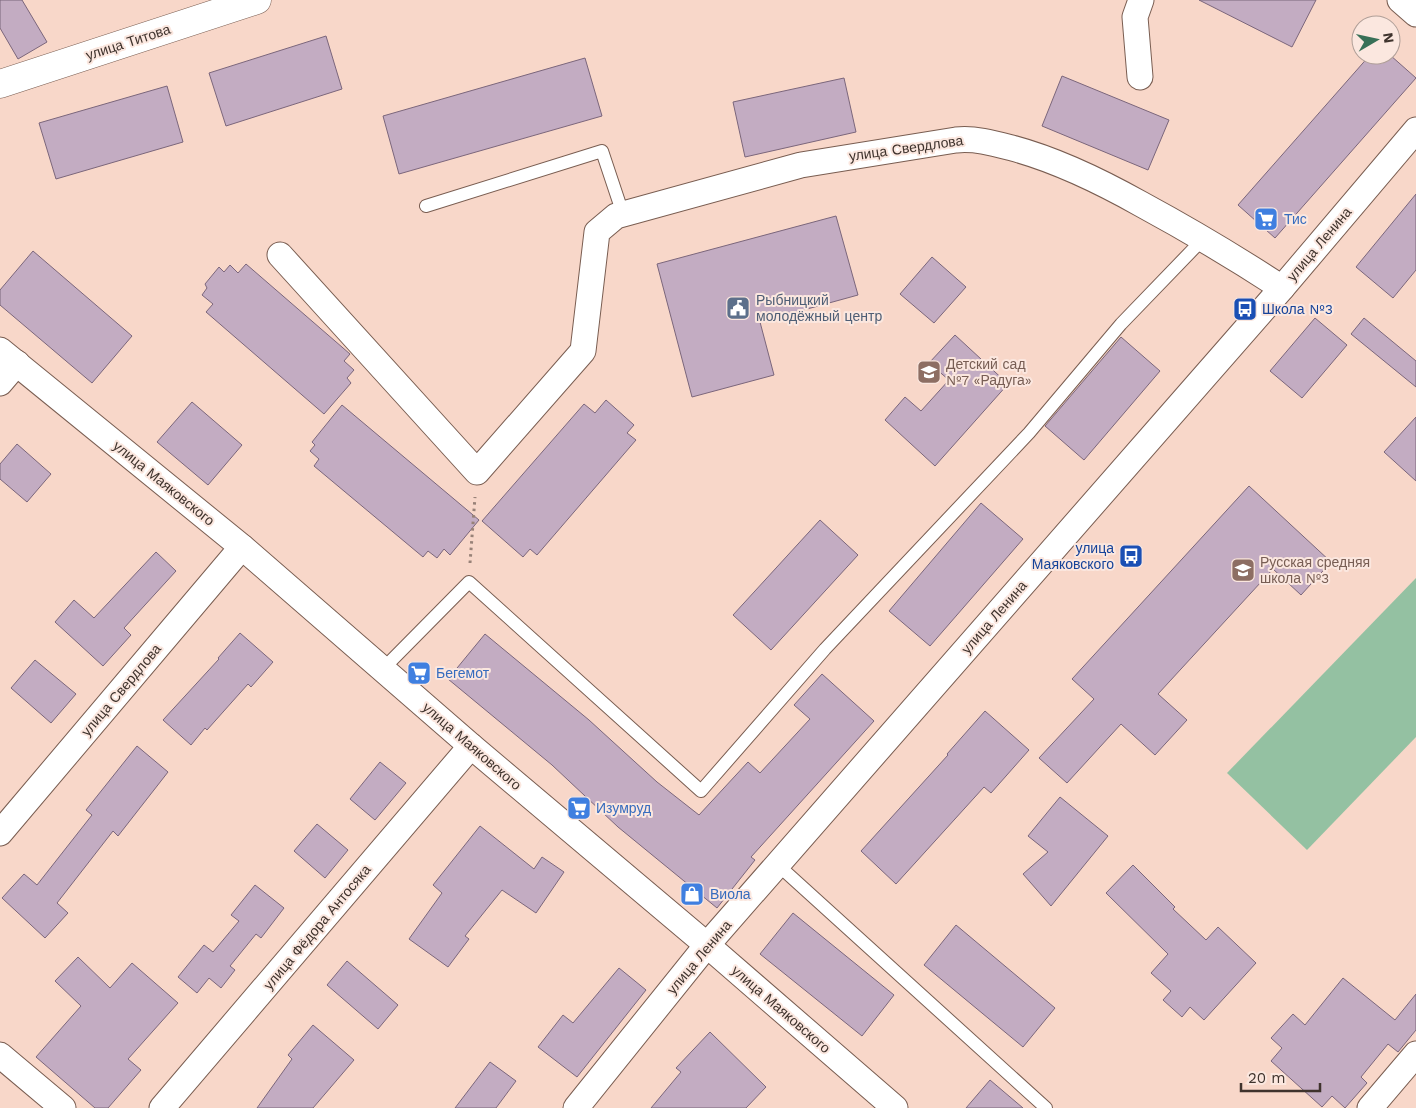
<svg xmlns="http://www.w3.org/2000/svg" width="1416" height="1108" font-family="'Work Sans',sans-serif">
	<rect width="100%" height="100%" fill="#f8d7c9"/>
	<!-- green -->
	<path fill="#94c1a2" d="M1416 578V737L1307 850 1227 773Z"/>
	<!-- building -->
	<g fill="#c3acc2" stroke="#7b667b">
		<path d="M0 0H22L47 42 18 59 0 28Z"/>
		<path d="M1199 0H1316L1292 47Z"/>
		<path d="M326 36 342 89 226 126 209 73Z"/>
		<path d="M1370 55H1390L1416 78 1275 238 1238 205Z"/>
		<path d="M585 58 602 116 399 174 383 116Z"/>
		<path d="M1062 76 1169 120 1148 170 1042 126Z"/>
		<path d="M844 78 856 132 745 157 733 102Z"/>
		<path d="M167 86 183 142 56 179 39 123Z"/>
		<path d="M1416 194V270L1393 298 1356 267Z"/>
		<path d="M836 216 858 295 760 322 774 375 692 397 657 264Z"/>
		<path d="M33 251 132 336 92 383 0 305V290Z"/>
		<path d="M932 257 966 287 934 323 900 294Z"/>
		<path d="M246 264 350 354 344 361 354 370 347 378 351 383 324 414 206 312 213 304 202 295 207 288 205 284 219 267 224 272 230 265 238 273Z"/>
		<path d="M1315 318 1347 345 1302 398 1270 371Z"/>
		<path d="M1364 318 1416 361V387L1351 334Z"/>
		<path d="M955 335 1008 384 935 466 885 420 905 397 921 411 949 380 929 363Z"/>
		<path d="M1121 337 1160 371 1084 460 1045 426Z"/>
		<path d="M606 400 634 425 627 433 636 440 537 555 530 549 523 557 482 521 584 404 595 413Z"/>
		<path d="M192 402 242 445 208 485 157 442Z"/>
		<path d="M342 405 479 520 450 555 444 549 437 558 428 551 423 557 314 466 319 459 310 451 315 445 312 442Z"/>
		<path d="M1416 417V481L1384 452Z"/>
		<path d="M17 444 51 474 27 502 0 479V464Z"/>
		<path d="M1249 486 1331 562 1301 595 1273 569 1158 694 1187 720 1155 755 1121 724 1067 783 1039 758 1094 699 1072 679Z"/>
		<path d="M981 503 1023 539 930 646 889 611Z"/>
		<path d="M820 520 858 555 771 650 733 615Z"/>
		<path d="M156 552 176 571 124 628 131 635 103 666 55 622 74 600 94 618Z"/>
		<path d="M240 633 273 662 251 687 248 684 207 730 205 728 191 745 163 720 219 659 218 658Z"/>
		<path d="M485 634 589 720 657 782 699 815 748 762 760 773 810 719 794 705 822 674 874 721 751 857 755 860 717 908 618 827 552 765 448 679Z"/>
		<path d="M35 660 76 694 51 723 11 688Z"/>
		<path d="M985 711 1029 750 991 793 984 787 896 884 861 851 948 755 947 754Z"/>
		<path d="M137 746 168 772 118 836 113 831 57 903 68 913 45 938 2 898 24 874 37 885 92 815 86 810Z"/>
		<path d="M380 762 406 783 375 820 350 799Z"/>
		<path d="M1060 797 1108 836 1051 906 1023 874 1048 852 1028 836Z"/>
		<path d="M317 824 348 850 325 878 294 851Z"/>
		<path d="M480 826 534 869 542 857 564 872 536 913 502 890 465 936 469 939 448 967 409 939 442 893 433 885Z"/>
		<path d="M1133 865 1175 907 1173 909 1206 940 1218 927 1256 963 1204 1020 1190 1007 1182 1017 1163 1000 1171 991 1151 973 1168 954 1106 893Z"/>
		<path d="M255 885 284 908 261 938 256 934 230 966 235 970 221 988 209 978 197 993 178 977 204 945 213 952 239 921 231 915Z"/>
		<path d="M793 913 894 995 862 1036 760 954Z"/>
		<path d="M956 925 1055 1008 1023 1047 924 965Z"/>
		<path d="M78 957 110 988 132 963 178 1003 128 1059 141 1070 108 1108H95L36 1057 81 1006 55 981Z"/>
		<path d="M347 961 398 1005 378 1029 327 985Z"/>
		<path d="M619 968 646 990 577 1077 538 1047 563 1015 573 1023Z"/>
		<path d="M1343 978 1395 1020 1416 994V1030L1398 1052 1388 1044 1361 1077 1367 1083 1345 1108 1332 1096 1322 1107 1271 1061 1282 1048 1271 1038 1293 1014 1305 1025Z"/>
		<path d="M313 1025 354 1060 313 1108H257L292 1059 288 1055Z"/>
		<path d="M710 1032 766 1087 746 1108H651L681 1072 676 1068Z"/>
		<path d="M490 1062 516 1081 496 1108H455Z"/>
		<path d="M990 1080 1023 1108H966Z"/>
	</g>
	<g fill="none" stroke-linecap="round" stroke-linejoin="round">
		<!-- service casing -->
		<g stroke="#795d51" stroke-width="14">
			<g id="service">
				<path d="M426 206 602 151 623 214"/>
				<path d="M383 669 469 582 701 791 825 649 1029 433 1121 324 1204 238"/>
				<path d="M778 865 1046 1108"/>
			</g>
		</g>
		<!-- minor casing -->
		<g stroke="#795d51" stroke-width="27">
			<g id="minor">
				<path d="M1400 0 1416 14"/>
				<path d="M1140 77 1135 17 1141 0"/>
				<path d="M280 255 477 472 583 351 597 232 616 216 801 165 956 140C975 138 993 143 1012 148 1057 160 1100 181 1141 204 1189 230 1236 258 1282 288"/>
				<path d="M0 350 242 547 471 746 707 945 895 1108"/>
				<path d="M0 383 17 363"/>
				<path d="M0 833 242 547"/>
				<path d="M0 1055 63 1108"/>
				<path d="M162 1108 471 746"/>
				<path d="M576 1108 707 945 1282 288 1416 130"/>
				<path d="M1370 1108 1416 1054"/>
			</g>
		</g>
		<!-- tertiary casing -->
		<g stroke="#795d51" stroke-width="29">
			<path id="tertiary" d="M0 84 257 0"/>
		</g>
		<!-- path -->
		<path stroke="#988278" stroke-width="3" stroke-dasharray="2.5 4" stroke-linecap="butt" d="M470 563 475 497"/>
		<!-- service -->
		<use href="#service" stroke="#fff" stroke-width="12"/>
		<!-- minor -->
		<use href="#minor" stroke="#fff" stroke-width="25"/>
		<!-- tertiary -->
		<use href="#tertiary" stroke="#fff" stroke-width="28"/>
	</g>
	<!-- icons -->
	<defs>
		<g id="supermarket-square" transform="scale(1.25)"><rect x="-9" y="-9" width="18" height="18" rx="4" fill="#3f7fe0" stroke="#fbe7df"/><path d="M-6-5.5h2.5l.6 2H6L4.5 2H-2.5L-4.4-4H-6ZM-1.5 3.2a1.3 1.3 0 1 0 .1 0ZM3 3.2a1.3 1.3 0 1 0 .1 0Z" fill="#fff"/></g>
		<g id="civic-square" transform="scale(1.25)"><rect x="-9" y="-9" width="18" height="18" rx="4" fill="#5c6f8a" stroke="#fbe7df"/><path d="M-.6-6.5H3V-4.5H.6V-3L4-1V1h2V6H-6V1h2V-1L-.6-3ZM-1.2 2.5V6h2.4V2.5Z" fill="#fff"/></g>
		<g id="bus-square" transform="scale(1.25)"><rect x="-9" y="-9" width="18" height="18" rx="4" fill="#1a4fb4" stroke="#fbe7df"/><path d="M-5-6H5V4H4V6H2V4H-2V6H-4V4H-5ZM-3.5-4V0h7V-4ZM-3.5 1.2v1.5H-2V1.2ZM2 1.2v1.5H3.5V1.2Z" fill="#fff"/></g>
		<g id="school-square" transform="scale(1.25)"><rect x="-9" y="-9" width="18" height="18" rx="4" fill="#8d6e63" stroke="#fbe7df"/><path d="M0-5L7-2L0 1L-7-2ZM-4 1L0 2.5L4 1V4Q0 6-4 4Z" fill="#fff"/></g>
		<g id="shop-square" transform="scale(1.25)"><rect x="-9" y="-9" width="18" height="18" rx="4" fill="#3f7fe0" stroke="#fbe7df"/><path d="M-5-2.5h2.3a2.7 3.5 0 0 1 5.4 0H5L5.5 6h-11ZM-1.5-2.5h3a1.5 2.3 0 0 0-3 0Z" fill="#fff"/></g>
	</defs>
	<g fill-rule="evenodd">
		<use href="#supermarket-square" x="1266" y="219"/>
		<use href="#civic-square" x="738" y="308"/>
		<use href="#bus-square" x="1245" y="309"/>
		<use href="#school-square" x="929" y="372"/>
		<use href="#bus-square" x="1131" y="556"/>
		<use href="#school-square" x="1243" y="570"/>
		<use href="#supermarket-square" x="419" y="673"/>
		<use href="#supermarket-square" x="579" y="808"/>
		<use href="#shop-square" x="692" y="894"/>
	</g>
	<g text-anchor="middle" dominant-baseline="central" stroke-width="4" stroke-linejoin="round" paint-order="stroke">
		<!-- street labels -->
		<g font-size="14" fill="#3f332d" stroke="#fbe7df">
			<text transform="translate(128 42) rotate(-18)">улица Титова</text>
			<text transform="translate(906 148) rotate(-8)">улица Свердлова</text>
			<text transform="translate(1319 244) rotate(-50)">улица Ленина</text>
			<text transform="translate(164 483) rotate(39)">улица Маяковского</text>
			<text transform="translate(994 617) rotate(-49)">улица Ленина</text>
			<text transform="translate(121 690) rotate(-50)">улица Свердлова</text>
			<text transform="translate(472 746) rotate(41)">улица Маяковского</text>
			<text transform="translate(317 927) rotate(-50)">улица Фёдора Антосяка</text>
			<text transform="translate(699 957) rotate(-50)">улица Ленина</text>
			<text transform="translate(781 1009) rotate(41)">улица Маяковского</text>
		</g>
		<!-- shop labels -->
		<g font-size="14" fill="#366cbe" stroke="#fbe7df" text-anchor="start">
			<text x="1284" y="219">Тис</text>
			<text x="436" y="673">Бегемот</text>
			<text x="596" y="808">Изумруд</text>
			<text x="710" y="894">Виола</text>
		</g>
		<!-- service labels -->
		<g font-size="14" fill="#4e5e75" stroke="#fbe7df" text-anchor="start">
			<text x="756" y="300">Рыбницкий<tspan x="756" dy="16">молодёжный центр</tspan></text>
		</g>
		<!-- transit labels -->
		<g font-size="14" fill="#164399" stroke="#fbe7df" text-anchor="start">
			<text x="1262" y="309">Школа №3</text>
			<text x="1114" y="548" text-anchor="end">улица<tspan x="1114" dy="16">Маяковского</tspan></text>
		</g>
		<!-- education labels -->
		<g font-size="14" fill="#785e54" stroke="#fbe7df" text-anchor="start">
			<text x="946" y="364">Детский сад<tspan x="946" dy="16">№7 «Радуга»</tspan></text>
			<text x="1260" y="562">Русская средняя<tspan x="1260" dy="16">школа №3</tspan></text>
		</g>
	</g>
	<!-- north arrow -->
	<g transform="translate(1376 40) rotate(81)"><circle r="24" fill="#fbe7df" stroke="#b09f98"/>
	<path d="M0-4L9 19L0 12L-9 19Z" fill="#387057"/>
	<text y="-8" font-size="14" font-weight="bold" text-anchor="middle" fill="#3f332d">N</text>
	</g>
	<!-- scale -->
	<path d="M1241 1083v8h79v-8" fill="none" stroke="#3f332d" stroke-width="2.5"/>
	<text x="1248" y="1083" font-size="15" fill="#3f332d" stroke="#fbe7df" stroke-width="4" paint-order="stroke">20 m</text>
</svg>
